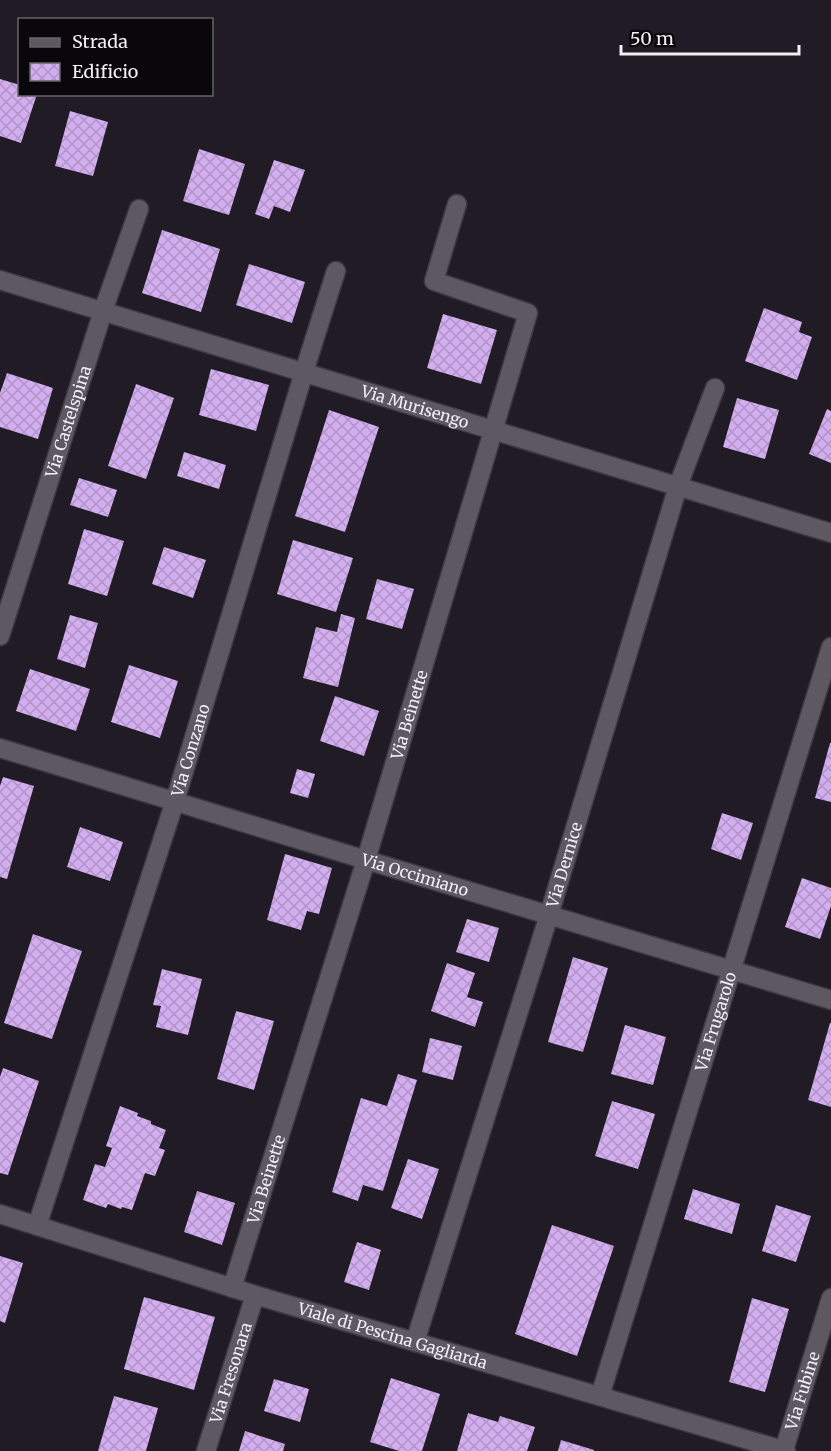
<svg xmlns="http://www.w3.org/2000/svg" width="831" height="1451" font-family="Merriweather,serif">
	<defs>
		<pattern id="building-cross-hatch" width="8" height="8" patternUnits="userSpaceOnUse" patternTransform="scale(1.5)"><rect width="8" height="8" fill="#d2aef0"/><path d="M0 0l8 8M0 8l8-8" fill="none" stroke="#b094c6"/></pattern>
	</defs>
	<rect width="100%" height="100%" fill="#201b24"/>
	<!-- building -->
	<g fill="url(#building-cross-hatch)">
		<path d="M0 79 20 85V94H37L21 143 0 136Z"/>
		<path d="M70 111 108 122 93 176 55 166Z"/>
		<path d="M199 149 245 164 229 215 183 201Z"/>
		<path d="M274 160 305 170 290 212 274 206 269 219 255 214Z"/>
		<path d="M162 230 220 249 201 312 142 293Z"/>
		<path d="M249 264 305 282 292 323 236 305Z"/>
		<path d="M764 308 802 322 799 332 812 337 797 380 745 361Z"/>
		<path d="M443 314 497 330 481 384 427 368Z"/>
		<path d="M211 369 269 385 256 431 199 415Z"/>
		<path d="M7 373 53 388 38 439 0 427V393Z"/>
		<path d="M136 384 174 398 146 479 108 466Z"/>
		<path d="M737 398 779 410 765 459 723 447Z"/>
		<path d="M827 409 831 411V463L809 454Z"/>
		<path d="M329 410 379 427 345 532 295 516Z"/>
		<path d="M184 452 226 465 219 489 177 476Z"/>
		<path d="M79 478 117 490 108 517 70 505Z"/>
		<path d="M84 529 124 541 107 596 68 584Z"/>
		<path d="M293 540 353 558 336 612 277 594Z"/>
		<path d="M164 547 206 560 193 598 152 584Z"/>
		<path d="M377 579 414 589 402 629 366 619Z"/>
		<path d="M341 614 355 618 338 687 303 678 316 627 337 632Z"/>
		<path d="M70 615 98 623 85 668 57 659Z"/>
		<path d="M129 665 178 681 160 738 111 722Z"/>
		<path d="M30 669 90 689 76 731 16 711Z"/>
		<path d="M335 696 379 711 364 756 320 741Z"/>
		<path d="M830 743H831V802L815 798Z"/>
		<path d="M297 769 315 774 308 798 290 793Z"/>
		<path d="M3 777 34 786 7 879 0 877V786Z"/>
		<path d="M722 813 753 823 741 860 711 849Z"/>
		<path d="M80 827 123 842 110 881 67 867Z"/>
		<path d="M285 854 332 868 319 914 307 911 301 930 267 920Z"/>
		<path d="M802 878 831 888V906L820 939 785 927Z"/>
		<path d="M467 919 499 928 489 962 456 952Z"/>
		<path d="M33 934 82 951 52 1039 4 1023Z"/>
		<path d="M573 957 608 968 583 1052 548 1042Z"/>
		<path d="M447 963 475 973 467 997 483 1002 475 1027 431 1011Z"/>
		<path d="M162 969 202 979 188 1035 156 1027 161 1006 153 1005Z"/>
		<path d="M236 1011 274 1021 254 1090 217 1079Z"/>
		<path d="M830 1023H831V1107L808 1100Z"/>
		<path d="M625 1025 666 1037 653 1085 611 1074Z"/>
		<path d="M430 1038 462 1046 453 1080 422 1072Z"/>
		<path d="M3 1068 39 1081 8 1175 0 1173V1077Z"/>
		<path d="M398 1074 417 1080 383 1191 363 1185 358 1201 332 1192 361 1098 387 1106Z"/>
		<path d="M612 1101 655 1114 638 1169 595 1156Z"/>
		<path d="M120 1106 138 1113 137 1116 151 1121V1124L166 1130 159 1148 165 1150 155 1176 145 1173 132 1210 122 1207 121 1209 108 1204 106 1208 83 1200 95 1164 105 1167 112 1148 106 1146Z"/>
		<path d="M408 1159 439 1169 422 1219 391 1208Z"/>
		<path d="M693 1189 740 1204 732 1234 684 1219Z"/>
		<path d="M197 1191 235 1203 222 1245 184 1232Z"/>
		<path d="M776 1205 811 1216 796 1262 762 1251Z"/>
		<path d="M552 1225 614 1246 577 1356 515 1334Z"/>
		<path d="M357 1242 381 1250 369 1290 344 1282Z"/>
		<path d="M0 1256 23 1263 5 1323 0 1321Z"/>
		<path d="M144 1297 215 1317 194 1390 124 1369Z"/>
		<path d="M752 1298 789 1309 765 1392 729 1382Z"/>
		<path d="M391 1378 440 1394 422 1451H399L370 1442Z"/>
		<path d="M274 1379 309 1389 300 1422 264 1411Z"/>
		<path d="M114 1396 158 1408 146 1451H98Z"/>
		<path d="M468 1413 498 1422 500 1416 535 1427 527 1451H457Z"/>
		<path d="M245 1431 285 1444 283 1451H239Z"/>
		<path d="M561 1440 594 1450V1451H558Z"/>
	</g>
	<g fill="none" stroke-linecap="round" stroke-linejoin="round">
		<!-- minor casing -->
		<g stroke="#3d3940" stroke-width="21">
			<g id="minor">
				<path id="s1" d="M0 280 831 533"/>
				<path id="s2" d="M0 636 103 311 139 209"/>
				<path id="s3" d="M0 748 366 860 831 1000"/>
				<path id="s4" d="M0 1214 255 1295 786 1451"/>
				<path id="s5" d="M37 1226 175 801 304 372 336 271"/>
				<path id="s6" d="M232 1288 366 860 528 313 434 281 457 204"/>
				<path id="s7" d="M415 1342 549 915 678 486 715 388"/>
				<path id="s8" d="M600 1396 831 647"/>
				<path id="s9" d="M784 1450 831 1298"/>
				<path id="s10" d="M206 1451 255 1295"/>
			</g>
		</g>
		<!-- minor -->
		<use href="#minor" stroke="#5e5863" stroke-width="18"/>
	</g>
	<g text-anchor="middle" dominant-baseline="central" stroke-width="6" stroke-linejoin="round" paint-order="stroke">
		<!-- street labels -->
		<g font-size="16" fill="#f1eef4" stroke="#09070b">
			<text stroke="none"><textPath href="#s1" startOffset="434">Via Murisengo</textPath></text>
			<text stroke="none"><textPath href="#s2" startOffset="225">Via Castelspina</textPath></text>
			<text stroke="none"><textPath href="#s6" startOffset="600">Via Beinette</textPath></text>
			<text stroke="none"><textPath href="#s5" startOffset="500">Via Conzano</textPath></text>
			<text stroke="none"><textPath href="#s7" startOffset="500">Via Dernice</textPath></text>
			<text stroke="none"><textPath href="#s3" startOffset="434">Via Occimiano</textPath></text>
			<text stroke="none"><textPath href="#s8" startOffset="392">Via Frugarolo</textPath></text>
			<text stroke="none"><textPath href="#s6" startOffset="114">Via Beinette</textPath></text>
			<text stroke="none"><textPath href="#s4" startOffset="411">Viale di Pescina Gagliarda</textPath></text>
			<text stroke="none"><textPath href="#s10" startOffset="82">Via Fresonara</textPath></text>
			<text stroke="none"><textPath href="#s9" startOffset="62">Via Fubine</textPath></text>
		</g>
	</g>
	<!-- legend -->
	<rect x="18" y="18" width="195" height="78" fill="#09070b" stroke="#666368" stroke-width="1.5"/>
	<rect x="30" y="38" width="30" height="9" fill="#5e5863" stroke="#666368" stroke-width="1.5"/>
	<text x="72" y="48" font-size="18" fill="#f1eef4">Strada</text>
	<rect x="30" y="63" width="30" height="18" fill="url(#building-cross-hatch)" stroke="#666368" stroke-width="1.5"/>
	<text x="72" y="78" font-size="18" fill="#f1eef4">Edificio</text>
	<!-- scale -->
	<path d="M621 45v9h178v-9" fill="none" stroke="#f1eef4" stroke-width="3"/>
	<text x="630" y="45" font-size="18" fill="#f1eef4" stroke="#09070b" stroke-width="4.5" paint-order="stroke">50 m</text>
</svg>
